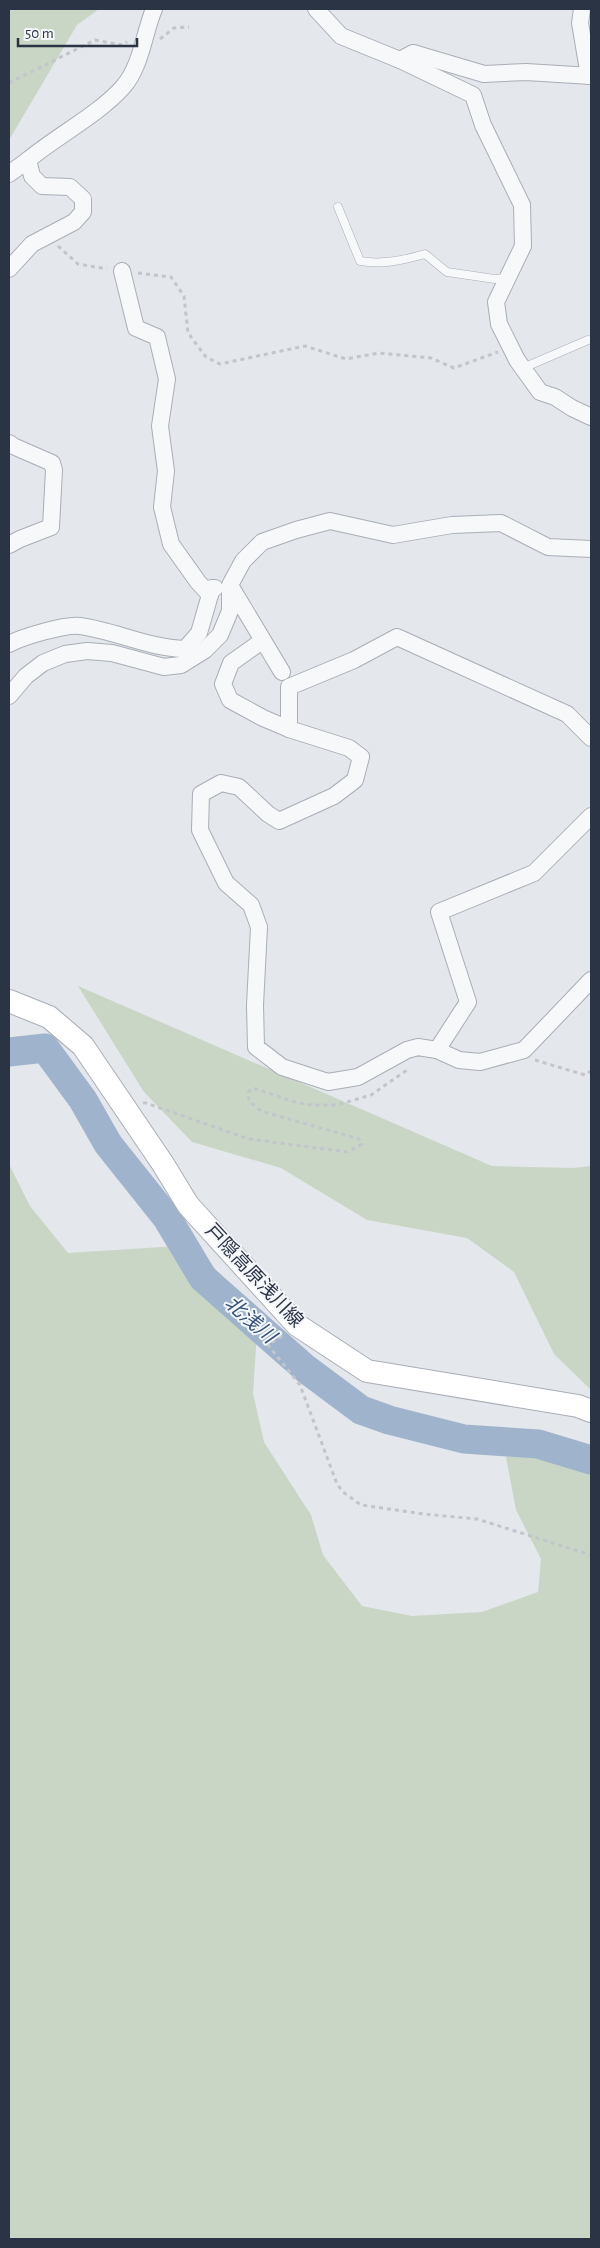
<svg xmlns="http://www.w3.org/2000/svg" width="600" height="2248" font-family="'Alegreya Sans','Noto Sans JP',sans-serif">
	<rect width="100%" height="100%" fill="#e4e7ec"/>
	<!-- green -->
	<g fill="#c9d6c5">
		<path d="M9 9H99L77 25 9 140Z"/>
		<path d="M78 986 492 1166 573 1168 591 1166V1390L554 1354 514 1272 467 1238 367 1220 281 1168 192 1142 144 1092Z"/>
		<path d="M9 1164 30 1206 68 1253 194 1245 258 1317 253 1393 264 1442 311 1515 323 1555 362 1606 412 1616 482 1612 538 1592 541 1559 516 1510 506 1457 553 1434 591 1447V2239H9Z"/>
	</g>
	<g fill="none" stroke-linecap="round" stroke-linejoin="round">
		<!-- river -->
		<path stroke="#9fb4cc" stroke-width="29" d="M9 1052 45 1048 83 1100 108 1144 167 1218 203 1278 306 1369 361 1410 389 1420 464 1439 538 1444 591 1460"/>
		<!-- service casing -->
		<g stroke="#a9aeb7" stroke-width="9">
			<g id="service">
				<path d="M338 207 360 261C382 265 404 260 425 254L447 272 495 279 506 278"/>
				<path d="M523 368 588 340"/>
			</g>
		</g>
		<!-- minor casing -->
		<g stroke="#a9aeb7" stroke-width="18">
			<g id="minor">
				<path d="M316 9 341 36 400 60 473 95 483 125 522 205 523 246 496 302 499 324 517 360 540 392 555 397 572 408 591 417"/>
				<path d="M582 9 580 23 589 76"/>
				<path d="M400 60 413 53 484 74 526 72 591 76"/>
				<path d="M9 174 28 160"/>
				<path d="M9 269 32 244 74 222 83 212V199L70 187 42 186 32 176 28 160C58 135 98 115 123 87 141 67 144 33 154 9"/>
				<path d="M122 271 136 328 157 337 167 379 160 426 166 471 162 507 171 544 198 582 210 595"/>
				<path d="M9 443 13 446 52 463 54 470 51 527 20 539 9 545"/>
				<path d="M231 587 282 672"/>
				<path d="M262 641 231 663 223 684 230 700 263 718 289 729 349 748 361 757 355 780 334 796 279 821 268 814 239 787 221 783 201 794 200 830 226 883 251 905 259 927 255 1005 256 1047 282 1067 328 1082 358 1077 407 1050 418 1047 437 1050"/>
				<path d="M9 644C22 637 65 624 80 626 116 631 148 648 185 649L199 633 212 588H215"/>
				<path d="M9 696 26 676 43 663 65 654 87 651 112 653 164 667 181 665 205 650 220 635 230 611V585L243 561 262 542 296 530 330 521 393 535 452 525 501 523 548 547 591 549"/>
				<path d="M289 729V687L354 660 397 637 567 714 591 738"/>
				<path d="M591 816 534 873 439 912 468 1002 437 1050 459 1060 480 1062 524 1050 591 980"/>
			</g>
		</g>
		<!-- secondary casing -->
		<g stroke="#a9aeb7" stroke-width="24">
			<path id="secondary" d="M9 1001 49 1017 83 1046 163 1164 188 1205 297 1325 367 1371 578 1406 591 1411"/>
		</g>
		<!-- path -->
		<g stroke="#c2c5cb" stroke-width="3" stroke-dasharray="4 4" stroke-linecap="butt">
			<path d="M160 39 174 28 189 27"/>
			<path d="M9 83 95 40 122 45 127 42"/>
			<path d="M58 246 78 264 107 269"/>
			<path d="M138 273 171 277 184 296 188 333 206 357 220 364 305 346 346 359 379 353 431 358 454 368 498 352"/>
			<path d="M535 1060 585 1075 591 1071"/>
			<path d="M143 1103H146L249 1139 347 1152 362 1144 359 1139 261 1111 249 1101 248 1092 253 1088 298 1103 312 1105H337L371 1095 407 1070"/>
			<path d="M282 1336 268 1345 300 1385 337 1484 343 1492 361 1505 424 1514 477 1519 591 1555"/>
		</g>
		<!-- service -->
		<use href="#service" stroke="#f7f8fa" stroke-width="8"/>
		<!-- minor -->
		<use href="#minor" stroke="#f7f8fa" stroke-width="16"/>
		<!-- secondary -->
		<use href="#secondary" stroke="#fff" stroke-width="22"/>
	</g>
	<g text-anchor="middle" dominant-baseline="central" stroke-width="4" stroke-linejoin="round" paint-order="stroke">
		<!-- street labels -->
		<g font-size="19" fill="#2b3445" stroke="#f4f6f9">
			<text transform="translate(254 1276) rotate(47)">戸隠高原浅川線</text>
		</g>
		<!-- water labels -->
		<g font-size="20" font-style="italic" fill="#34527a" stroke="#f4f6f9">
			<text transform="translate(250 1320) rotate(41)">北浅川</text>
		</g>
	</g>
	<!-- border -->
	<rect width="600" height="2248" fill="none" stroke="#2b3445" stroke-width="20"/>
	<!-- scale -->
	<path d="M18 38v8h119v-8" fill="none" stroke="#2b3445" stroke-width="2.5"/>
	<text x="25" y="38" font-size="15" fill="#2b3445" stroke="#f4f6f9" stroke-width="4" paint-order="stroke">50 m</text>
</svg>
